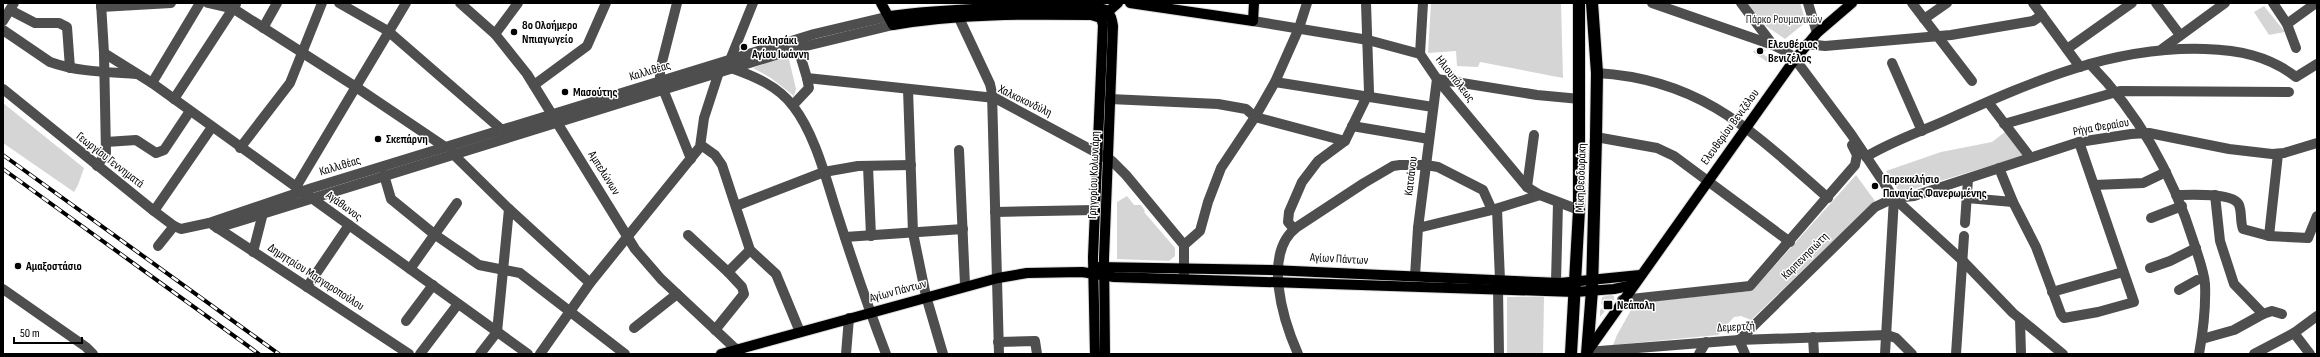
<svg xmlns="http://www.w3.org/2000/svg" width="2320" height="357" font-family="'Sofia Sans Condensed',sans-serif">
	<rect width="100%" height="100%" fill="#fff"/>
	<!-- green -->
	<g fill="#d5d5d5">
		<path d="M1431 3H1561L1563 78 1480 62 1478 67 1457 66 1456 51 1428 53Z"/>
		<path d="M1747 3H1800L1806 22 1785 39 1766 26Z"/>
		<path d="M2264 6 2285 32 2269 35 2254 12Z"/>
		<path d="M1757 48 1766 50 1763 54 1773 61 1770 64 1753 52Z"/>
		<path d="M788 55 796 89 794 96 771 78 753 68Z"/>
		<path d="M3 103 84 168 78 185 74 192 3 143Z"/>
		<path d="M2005 132 2023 156 1900 193 1886 171 1941 152 1992 142Z"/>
		<path d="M1856 175 1875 201 1751 320 1741 316 1734 317 1718 335 1613 345 1617 335 1635 303 1752 291Z"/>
		<path d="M1127 196 1134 205H1141L1145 211 1144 212 1175 248V256L1169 261 1117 259V202Z"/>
		<path d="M1611 295 1614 296V300L1600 317V310L1604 306 1601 304 1602 297Z"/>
		<path d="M1507 297H1544L1543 354H1507Z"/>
	</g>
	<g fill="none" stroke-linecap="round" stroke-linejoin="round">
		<!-- major casing -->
		<g stroke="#dbdbdb" stroke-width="12">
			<g id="major">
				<path d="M881 3 893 25C958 14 1026 14 1091 15L1101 18"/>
				<path d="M1130 3 1253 21 1254 3"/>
				<path d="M890 16C921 11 1085 0 1106 10 1111 14 1112 20 1113 26L1104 258 1105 354"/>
				<path d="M1103 16 1118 3"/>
				<path d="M1097 267 1271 270 1560 283 1640 275"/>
				<path d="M1587 352 1795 59 1817 33 1852 3"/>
				<path d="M721 354 998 278 1027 273 1082 272 1114 277 1575 292 1614 289 1633 285"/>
				<path d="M1095 354 1093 257 1103 25 1101 18"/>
			</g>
		</g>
		<!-- highway casing -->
		<g stroke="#dbdbdb" stroke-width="14">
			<g id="highway">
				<path d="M1571 354 1579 210V3"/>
				<path d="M1587 354 1592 290 1596 137 1597 73 1592 3"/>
			</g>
		</g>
		<!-- minor -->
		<g stroke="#4e4e4e" stroke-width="10">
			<path d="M208 3 234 9 356 87 445 147"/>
			<path d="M339 3 388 31 502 130"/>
			<path d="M460 3 495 34 527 74 635 249 661 279 741 354"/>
			<path d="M1652 3 1773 45 1787 52 1795 59 1851 134 1894 198 1962 260 2013 313 2063 354"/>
			<path d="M1741 3 1773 45"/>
			<path d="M1808 3 1817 33"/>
			<path d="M1912 3 1972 81"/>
			<path d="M2033 3 2080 67"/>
			<path d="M2156 3 2180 35"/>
			<path d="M2273 3 2287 24 2296 48"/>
			<path d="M101 7 171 3"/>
			<path d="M10 10 35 23H59L67 27 70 68"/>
			<path d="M959 18 990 84 992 93 999 354"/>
			<path d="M1924 19 1947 3"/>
			<path d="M3 21 14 3"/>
			<path d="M1253 21 1368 40 1420 54 1437 79 1527 187 1540 195 1579 210"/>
			<path d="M2287 24 2316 3"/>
			<path d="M263 28 277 3"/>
			<path d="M3 30 50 62C78 72 107 72 136 74"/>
			<path d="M495 34 518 3"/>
			<path d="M1807 44 1825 46 1951 35 2033 21 2042 15"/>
			<path d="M798 48 807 78 995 98 1112 161 1126 175 1184 245V276"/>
			<path d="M2067 49 2132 3"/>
			<path d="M2162 49 2225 3"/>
			<path d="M104 53 152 83 528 354"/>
			<path d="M1420 54 1423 3"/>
			<path d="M730 60 753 3"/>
			<path d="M1892 63 1922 131"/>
			<path d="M2090 64C2139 114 2173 176 2194 243 2198 256 2204 271 2205 284 2206 307 2203 332 2199 354"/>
			<path d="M731 68C754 76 778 86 793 106 815 134 826 179 837 213 852 260 868 307 886 354"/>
			<path d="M1597 73C1702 79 1753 132 1828 198"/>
			<path d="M1437 79 1537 95 1580 99"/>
			<path d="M660 81V70L677 3"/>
			<path d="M1275 82 1433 107"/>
			<path d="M152 83 200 3"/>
			<path d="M534 85 587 46 606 3"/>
			<path d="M3 89 154 211 174 226 181 229 209 223 312 188 814 34 890 16"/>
			<path d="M663 89 691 159"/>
			<path d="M908 89 913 233 926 296 943 354"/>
			<path d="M174 99 236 4"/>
			<path d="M1110 99 1218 104 1246 109 1255 117 1345 141"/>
			<path d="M1988 102 2030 157"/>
			<path d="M793 105 809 88 807 78"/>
			<path d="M2004 124 2120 91 2289 92"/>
			<path d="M1352 126 1429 139"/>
			<path d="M1596 137 1657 148 1674 156 1790 242"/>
			<path d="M106 142 136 140 156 153 164 150 190 111"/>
			<path d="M701 145 715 155 722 165 750 250 776 274 800 332"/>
			<path d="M240 148 290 83 322 3"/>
			<path d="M959 150 965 285"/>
			<path d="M453 154 509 209 590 283"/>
			<path d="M1866 157C1892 141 1923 131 1951 118 2034 81 2113 46 2205 49 2239 50 2269 56 2296 77L2317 64"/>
			<path d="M97 166 106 153 104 53 101 3"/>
			<path d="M868 166 871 236"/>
			<path d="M1999 168 2013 202 2036 247 2061 314 2064 318 2098 312 2134 302 2079 142"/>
			<path d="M384 175 391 199 434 234 479 265 520 273 625 354"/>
			<path d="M2094 185 2143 183 2166 172"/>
			<path d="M296 187 406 3"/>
			<path d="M1527 187 1534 135"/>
			<path d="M2176 195C2188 195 2234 192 2239 205 2242 212 2240 222 2243 229L2269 236 2278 154"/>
			<path d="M2215 195 2220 241 2234 284 2263 314 2272 311 2282 314"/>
			<path d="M1967 198 2013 202"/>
			<path d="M736 206 824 172 858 166 911 165"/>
			<path d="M1497 209 1500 280"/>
			<path d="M154 211 212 127"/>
			<path d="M995 212 1095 210"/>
			<path d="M2151 218 2182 206"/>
			<path d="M1965 223 1968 179"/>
			<path d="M213 225 409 354"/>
			<path d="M217 228 798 48 893 25"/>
			<path d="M1418 228 1492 210 1540 195"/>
			<path d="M1294 229 1288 222 1289 212 1302 182 1318 161 1345 141 1369 92 1366 3"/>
			<path d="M688 235 728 272"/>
			<path d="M2269 236 2308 238 2317 216"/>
			<path d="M845 237 963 229"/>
			<path d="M1184 245 1200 231 1208 202 1221 168 1255 117 1275 82 1299 28 1307 3"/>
			<path d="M158 246 174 226"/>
			<path d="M253 252 263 213"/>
			<path d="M2150 268 2170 261 2196 248"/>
			<path d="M410 269 457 203"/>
			<path d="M1415 276 1418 228 1437 79"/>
			<path d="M1556 282 1558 203"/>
			<path d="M307 287 349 225"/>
			<path d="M1498 288 1499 354"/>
			<path d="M3 289 86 347 93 354"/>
			<path d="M2179 290 2197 280"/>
			<path d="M2052 292 2123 272"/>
			<path d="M1622 300 1750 286 1855 165 1857 155 1852 145"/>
			<path d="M2020 319 2021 354"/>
			<path d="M406 321 433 285"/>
			<path d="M634 328 677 294"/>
			<path d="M715 330 744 294 742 287 728 272 750 250"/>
			<path d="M2294 333 2310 354"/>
			<path d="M1813 337 1814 354"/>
			<path d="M2202 339 2234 330 2263 314"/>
			<path d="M1739 340 1875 207 1894 198 1914 196 2079 142 2131 134 2149 133 2229 149 2272 154 2284 153 2317 143"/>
			<path d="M1739 340 1745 354"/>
			<path d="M998 342 1035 341 1037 354"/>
			<path d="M1587 352 1739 340 1887 335 1896 338 1912 354"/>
			<path d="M420 354 458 304"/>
			<path d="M480 354 497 332 509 209"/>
			<path d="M540 354 590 283 700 147 704 118 719 72"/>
			<path d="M846 354 849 318"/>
			<path d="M1298 354C1283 320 1262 253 1297 227L1364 183 1393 166 1400 165H1426L1438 167 1483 190 1492 210"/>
			<path d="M1699 354 1706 342"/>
			<path d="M1885 354 1894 198"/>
			<path d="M1956 354 1964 236"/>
			<path d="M2254 354 2294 333 2317 316"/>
		</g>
		<!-- major -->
		<use href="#major" stroke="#000" stroke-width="10"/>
		<!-- highway -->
		<use href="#highway" stroke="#000" stroke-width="12"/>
		<!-- rail casing -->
		<g stroke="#000" stroke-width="4">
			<g id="rail">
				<path d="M3 155 279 354"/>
				<path d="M3 169 259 354"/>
			</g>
		</g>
		<!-- rail -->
		<use href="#rail" stroke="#fff" stroke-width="2.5" stroke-dasharray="8" stroke-linecap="butt"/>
	</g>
	<!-- markers -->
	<g fill="#000" stroke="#fff" stroke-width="1.5">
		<circle cx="514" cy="32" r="4"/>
		<circle cx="744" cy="47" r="4"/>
		<circle cx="1760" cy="51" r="4"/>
		<circle cx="565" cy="92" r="4"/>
		<circle cx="378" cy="139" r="4"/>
		<circle cx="1875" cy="186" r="4"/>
		<circle cx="18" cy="266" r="4"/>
		<rect x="1603" y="300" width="10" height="10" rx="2"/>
	</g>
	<g text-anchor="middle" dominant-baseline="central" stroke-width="3" stroke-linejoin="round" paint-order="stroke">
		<!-- park labels -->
		<g font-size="12" fill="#2c2c2c" stroke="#fff">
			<text x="1784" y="19">Πάρκο Ρουμανικών</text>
		</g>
		<!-- poi labels -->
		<g font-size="12" font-weight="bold" fill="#000" stroke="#fff" text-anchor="start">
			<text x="522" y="25">8o Ολοήμερο<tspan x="522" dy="14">Νπιαγωγείο</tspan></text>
			<text x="752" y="40">Εκκλησάκι<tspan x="752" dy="14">Αγίου Ιωάννη</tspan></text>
			<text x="1768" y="44">Ελευθέριος<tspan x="1768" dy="14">Βενιζέλος</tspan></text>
			<text x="573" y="92">Μασούτης</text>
			<text x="386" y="139">Σκεπάρνη</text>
			<text x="1883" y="179">Παρεκκλήσιο<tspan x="1883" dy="14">Παναγίας Φανερωμένης</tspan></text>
			<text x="26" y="266">Αμαξοστάσιο</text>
			<text x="1617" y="305">Νεάπολη</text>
		</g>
		<!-- street labels -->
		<g font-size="12" fill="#000" stroke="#fff">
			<text transform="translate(650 71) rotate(-17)">Καλλιθέας</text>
			<text transform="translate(1455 79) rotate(52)">Ηλιουπόλεως</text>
			<text transform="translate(1025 101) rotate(26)">Χαλκοκονδύλη</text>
			<text transform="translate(1730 127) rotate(-54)">Ελευθερίου Βενιζέλου</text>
			<text transform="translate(2101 127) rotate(-10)">Ρήγα Φεραίου</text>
			<text transform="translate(110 160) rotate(38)">Γεωργίου Γεννηματά</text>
			<text transform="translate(340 166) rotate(-17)">Καλλιθέας</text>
			<text transform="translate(604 173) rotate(58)">Αμπελώνων</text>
			<text transform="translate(1094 175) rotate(-88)">Γρηγορίου Κολωνιάρη</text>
			<text transform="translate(1411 176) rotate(-83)">Κατσάνου</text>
			<text transform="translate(1581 178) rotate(-88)">Μίκη Θεοδωράκη</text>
			<text transform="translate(344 206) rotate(36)">Αγάθωνος</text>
			<text transform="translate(1805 256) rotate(-45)">Καρπενησιώτη</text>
			<text transform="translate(1339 259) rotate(3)">Αγίων Πάντων</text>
			<text transform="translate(316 277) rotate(33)">Δημητρίου Μαργαροπούλου</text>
			<text transform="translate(898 291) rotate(-15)">Αγίων Πάντων</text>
			<text transform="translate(1736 327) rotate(-3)">Δεμερτζή</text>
		</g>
	</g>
	<!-- border -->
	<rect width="2320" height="357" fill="none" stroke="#000000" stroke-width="8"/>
	<!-- scale -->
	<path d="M14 337v6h68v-6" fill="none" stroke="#000000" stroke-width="2"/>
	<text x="20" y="337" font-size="12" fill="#000000" stroke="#ffffff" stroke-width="3" paint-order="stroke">50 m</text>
</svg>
